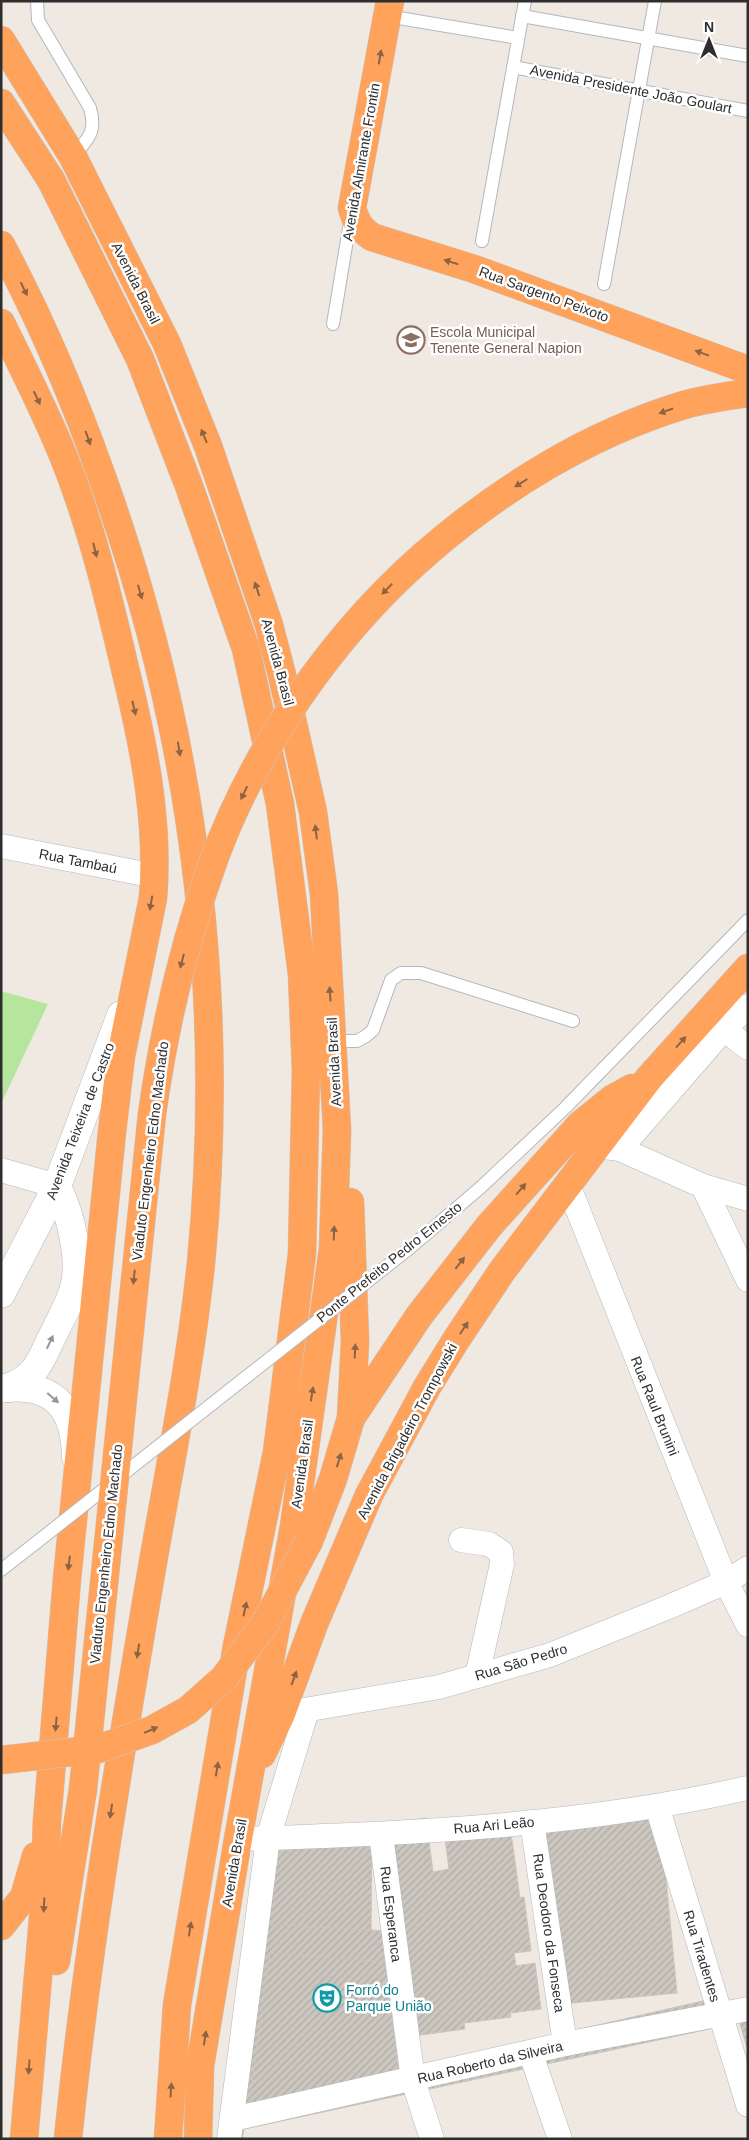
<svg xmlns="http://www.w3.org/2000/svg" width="749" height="2140" font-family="Arial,sans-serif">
	<defs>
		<pattern id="building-hatch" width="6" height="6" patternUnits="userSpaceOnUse" patternTransform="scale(1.25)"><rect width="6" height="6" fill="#cbc7bf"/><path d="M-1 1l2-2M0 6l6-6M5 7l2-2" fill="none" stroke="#afaba4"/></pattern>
	</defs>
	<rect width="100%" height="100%" fill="#efe9e1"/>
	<!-- grass -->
	<path fill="#b6e59e" d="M1 991 48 1004 1 1104Z"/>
	<!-- building -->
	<g fill="url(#building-hatch)" stroke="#cbc5ba">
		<path d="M659 1806 677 1993 562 2004 543 1817Z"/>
		<path d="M426 1818 433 1872 449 1869 443 1824 509 1818 520 1898 524 1897 531 1951 514 1953 516 1966 535 1963 541 2009 510 2013 511 2017 464 2023 465 2029 406 2037 377 1825Z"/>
		<path d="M293 1829 372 1830 371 1935 265 1932 267 1850H293Z"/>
		<path d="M268 1924 387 1931 406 2069 707 2000 714 2028 244 2129 242 2139H221Z"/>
		<path d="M270 1953 386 1962 399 2075 249 2105Z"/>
		<path d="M748 2011V2051L737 2014Z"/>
	</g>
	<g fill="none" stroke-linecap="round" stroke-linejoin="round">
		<!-- lane casing -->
		<g stroke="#b4b7c1" stroke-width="14">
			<g id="lane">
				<path d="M37 1 38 20 90 108C97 133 88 138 73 157"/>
				<path d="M387 16 518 38"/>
				<path d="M522 16 748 56"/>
				<path d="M513 67 748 111"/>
				<path d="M482 241 525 1"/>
				<path d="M604 284 655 1"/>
				<path d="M333 324 351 216"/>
				<path d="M333 1041H357L366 1036 373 1030 391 980 401 973H421L573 1021"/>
				<path d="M411 1247 480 1188 565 1108 748 920"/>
				<path d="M1 1570 37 1542"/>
			</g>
		</g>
		<!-- street casing -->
		<g stroke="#b4b7c1" stroke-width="25">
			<g id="street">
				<path d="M1 846 155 876"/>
				<path d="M724 1029 748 1048"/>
				<path d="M596 1146 620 1149 724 1029 748 1006"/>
				<path d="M620 1149 703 1186 748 1199"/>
				<path d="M1 1170 57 1186"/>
				<path d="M568 1185 726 1582 748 1625"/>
				<path d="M703 1186 748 1280"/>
				<path d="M461 1540 489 1544 501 1552 502 1564 477 1676"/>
				<path d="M281 1714 439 1687 550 1655 671 1606 726 1582 748 1568"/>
				<path d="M657 1806 748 2105"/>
				<path d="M532 1822 565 2044"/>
				<path d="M381 1835 413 2080 432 2139"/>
				<path d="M238 1839C408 1834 581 1826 748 1788"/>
				<path d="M531 2054 560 2139"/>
				<path d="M233 2119 565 2044 748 2009"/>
				<path d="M229 2139 268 1838 307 1710"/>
			</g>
		</g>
		<!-- secondary casing -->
		<g stroke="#b4b7c1" stroke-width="29">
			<g id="secondary">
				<path d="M1 1294 57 1186 121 1015"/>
				<path d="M7 1388C35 1378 39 1364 51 1339 58 1324 67 1309 72 1294 84 1264 70 1213 57 1186"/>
				<path d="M7 1388C56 1384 75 1410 76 1457"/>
			</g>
		</g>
		<!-- highway casing -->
		<g stroke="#c9c9c9" stroke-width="29">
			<g id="highway">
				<path d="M390 1 352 208C356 222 360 229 372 237L474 269 748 370"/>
				<path d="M1 40 73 157 167 344 208 446 269 625 282 675 313 812 324 894 337 1130 333 1249 294 1526 238 1839 200 2066 198 2139"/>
				<path d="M1 103 51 180 140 359 189 486 246 649 280 804 302 974 306 1070 302 1254 277 1452 237 1646 177 2005 168 2139"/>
				<path d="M1 245C41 320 74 398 102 477 194 732 227 993 201 1263 189 1379 164 1493 145 1609 115 1785 86 1961 68 2139"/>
				<path d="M1 323C22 366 44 409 62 453 92 526 110 604 128 681 145 752 159 824 153 898L121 1056 112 1132 67 1579 47 1821 44 1907 24 2139"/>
				<path d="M423 556C498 490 588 434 684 405 705 399 727 396 748 393"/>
				<path d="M351 1418 419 1316 489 1226 580 1125 612 1099 632 1088"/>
				<path d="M309 1541 333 1479 351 1418 355 1342 350 1202"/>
				<path d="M262 1754 281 1714 314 1624 369 1495 427 1387 456 1340 502 1271 649 1078 748 968"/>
				<path d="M1 1926 24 1897 36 1856"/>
				<path d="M56 1961 83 1789"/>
			</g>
		</g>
		<!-- lane -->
		<use href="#lane" stroke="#fff" stroke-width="12"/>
		<!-- street -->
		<use href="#street" stroke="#fff" stroke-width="24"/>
		<!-- secondary -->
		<use href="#secondary" stroke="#fff" stroke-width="28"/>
		<!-- highway -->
		<use href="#highway" stroke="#ffa35c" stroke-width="28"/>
		<!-- lane-bridge casing -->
		<g stroke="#b4b7c1" stroke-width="14" stroke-linecap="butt">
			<path id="lane-bridge" d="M37 1542 411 1247"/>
		</g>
		<!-- highway-bridge casing -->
		<g stroke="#c9c9c9" stroke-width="29" stroke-linecap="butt">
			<g id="highway-bridge">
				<path d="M1 1760 98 1749 152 1730 188 1710 224 1678 266 1622 309 1541"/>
				<path d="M83 1789 152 1114C164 1029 183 946 212 865 253 750 332 636 423 556"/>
			</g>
		</g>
		<!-- lane-bridge -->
		<use href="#lane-bridge" stroke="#fff" stroke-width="12"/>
		<!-- highway-bridge -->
		<use href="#highway-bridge" stroke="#ffa35c" stroke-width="28"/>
	</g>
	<!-- one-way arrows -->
	<defs><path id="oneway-solid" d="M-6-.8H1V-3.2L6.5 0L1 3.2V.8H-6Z" transform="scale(1.25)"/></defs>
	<g fill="#8c6343">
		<use href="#oneway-solid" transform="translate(380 57) rotate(-80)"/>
		<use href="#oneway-solid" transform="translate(451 262) rotate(-163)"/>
		<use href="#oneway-solid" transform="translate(24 289) rotate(64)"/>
		<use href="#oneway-solid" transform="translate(702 353) rotate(-160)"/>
		<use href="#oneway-solid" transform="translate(37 398) rotate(65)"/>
		<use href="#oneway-solid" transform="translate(666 411) rotate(161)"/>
		<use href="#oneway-solid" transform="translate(204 436) rotate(-112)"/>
		<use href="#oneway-solid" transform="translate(88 438) rotate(70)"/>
		<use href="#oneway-solid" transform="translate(521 483) rotate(148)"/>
		<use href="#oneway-solid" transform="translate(95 550) rotate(76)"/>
		<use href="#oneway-solid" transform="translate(257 589) rotate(-108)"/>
		<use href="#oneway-solid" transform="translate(387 589) rotate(134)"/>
		<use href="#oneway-solid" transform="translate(140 592) rotate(74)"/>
		<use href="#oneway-solid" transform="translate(134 708) rotate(77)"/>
		<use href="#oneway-solid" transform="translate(179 749) rotate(81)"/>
		<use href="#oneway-solid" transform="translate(244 793) rotate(115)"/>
		<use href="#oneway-solid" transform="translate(316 832) rotate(-97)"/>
		<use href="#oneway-solid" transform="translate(151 903) rotate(100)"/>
		<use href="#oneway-solid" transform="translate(182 961) rotate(105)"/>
		<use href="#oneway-solid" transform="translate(330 994) rotate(-94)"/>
		<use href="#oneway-solid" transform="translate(681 1042) rotate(-48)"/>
		<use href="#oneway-solid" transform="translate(521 1189) rotate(-49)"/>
		<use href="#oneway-solid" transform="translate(334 1233) rotate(-88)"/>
		<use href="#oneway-solid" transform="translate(460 1263) rotate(-52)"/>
		<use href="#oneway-solid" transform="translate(134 1277) rotate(96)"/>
		<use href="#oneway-solid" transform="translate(464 1328) rotate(-56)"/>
		<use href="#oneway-solid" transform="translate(355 1351) rotate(-87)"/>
		<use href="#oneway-solid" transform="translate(312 1394) rotate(-81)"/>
		<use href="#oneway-solid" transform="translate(339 1460) rotate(-73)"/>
		<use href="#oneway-solid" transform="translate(69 1563) rotate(97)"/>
		<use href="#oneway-solid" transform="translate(245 1609) rotate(-78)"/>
		<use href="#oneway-solid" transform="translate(138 1651) rotate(99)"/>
		<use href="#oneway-solid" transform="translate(294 1678) rotate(-70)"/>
		<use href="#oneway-solid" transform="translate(56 1724) rotate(95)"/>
		<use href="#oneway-solid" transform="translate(151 1730) rotate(-23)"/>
		<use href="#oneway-solid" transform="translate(217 1769) rotate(-81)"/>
		<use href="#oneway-solid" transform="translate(111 1811) rotate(99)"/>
		<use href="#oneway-solid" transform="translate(44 1905) rotate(93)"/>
		<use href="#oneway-solid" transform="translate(190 1929) rotate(-81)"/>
		<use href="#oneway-solid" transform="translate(205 2038) rotate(-81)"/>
		<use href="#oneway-solid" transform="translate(29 2067) rotate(94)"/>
		<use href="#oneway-solid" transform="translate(171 2090) rotate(-86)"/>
	</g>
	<g fill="#969696">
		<use href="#oneway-solid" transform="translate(50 1342) rotate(-65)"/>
		<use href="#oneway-solid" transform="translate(53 1398) rotate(41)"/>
	</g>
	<!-- icons -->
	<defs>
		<g id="school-ring" transform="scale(1.4375)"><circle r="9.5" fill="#fff" stroke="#8d6e63" stroke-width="1.5"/><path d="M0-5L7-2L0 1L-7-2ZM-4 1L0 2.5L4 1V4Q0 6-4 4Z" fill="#8d6e63"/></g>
		<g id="theatre-ring" transform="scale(1.4375)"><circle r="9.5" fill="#fff" stroke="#0f9aa8" stroke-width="1.5"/><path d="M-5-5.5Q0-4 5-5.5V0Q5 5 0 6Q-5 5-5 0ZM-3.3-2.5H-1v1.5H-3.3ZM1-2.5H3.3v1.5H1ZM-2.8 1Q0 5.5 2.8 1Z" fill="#0f9aa8"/></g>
	</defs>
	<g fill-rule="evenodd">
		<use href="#school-ring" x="411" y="340"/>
		<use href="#theatre-ring" x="327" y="1998"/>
	</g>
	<g text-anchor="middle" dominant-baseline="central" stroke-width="5" stroke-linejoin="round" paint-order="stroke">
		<!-- street labels -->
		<g font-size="14" fill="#2e2e2e" stroke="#fff">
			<text transform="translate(631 89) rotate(11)">Avenida Presidente João Goulart</text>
			<text transform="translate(361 162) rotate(-80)">Avenida Almirante Frontin</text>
			<text transform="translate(136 283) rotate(63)">Avenida Brasil</text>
			<text transform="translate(544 294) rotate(20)">Rua Sargento Peixoto</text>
			<text transform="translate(278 662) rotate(75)">Avenida Brasil</text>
			<text transform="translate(78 861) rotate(11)">Rua Tambaú</text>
			<text transform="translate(334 1062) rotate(-93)">Avenida Brasil</text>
			<text transform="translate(80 1121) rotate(-69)">Avenida Teixeira de Castro</text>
			<text transform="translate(150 1151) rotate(-83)">Viaduto Engenheiro Edno Machado</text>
			<text transform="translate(389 1262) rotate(-39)">Ponte Prefeito Pedro Ernesto</text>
			<text transform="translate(655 1406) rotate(68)">Rua Raul Brunini</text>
			<text transform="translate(407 1431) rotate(-62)">Avenida Brigadeiro Trompowski</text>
			<text transform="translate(302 1464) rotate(-82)">Avenida Brasil</text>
			<text transform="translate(106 1554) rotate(-84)">Viaduto Engenheiro Edno Machado</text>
			<text transform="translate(521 1662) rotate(-17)">Rua São Pedro</text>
			<text transform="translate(494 1825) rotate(-5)">Rua Ari Leão</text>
			<text transform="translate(234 1863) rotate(-80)">Avenida Brasil</text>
			<text transform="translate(391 1914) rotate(83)">Rua Esperanca</text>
			<text transform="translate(549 1933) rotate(82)">Rua Deodoro da Fonseca</text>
			<text transform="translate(702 1956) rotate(73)">Rua Tiradentes</text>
			<text transform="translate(490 2062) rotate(-13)">Rua Roberto da Silveira</text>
		</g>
		<!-- education labels -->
		<g font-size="14" fill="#785e54" stroke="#fff" text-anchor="start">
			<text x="430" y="332">Escola Municipal<tspan x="430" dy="16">Tenente General Napion</tspan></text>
		</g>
		<!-- culture labels -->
		<g font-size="14" fill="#0d838f" stroke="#fff" text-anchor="start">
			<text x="346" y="1990">Forró do<tspan x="346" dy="16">Parque União</tspan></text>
		</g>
	</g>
	<!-- border -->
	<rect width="749" height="2140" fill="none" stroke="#2e2e2e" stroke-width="5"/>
	<!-- north arrow -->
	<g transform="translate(709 40)" stroke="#ffffff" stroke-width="4" paint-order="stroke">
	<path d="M0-4L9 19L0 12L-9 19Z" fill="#2e2e2e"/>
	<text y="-8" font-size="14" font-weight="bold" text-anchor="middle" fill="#2e2e2e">N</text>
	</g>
</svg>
